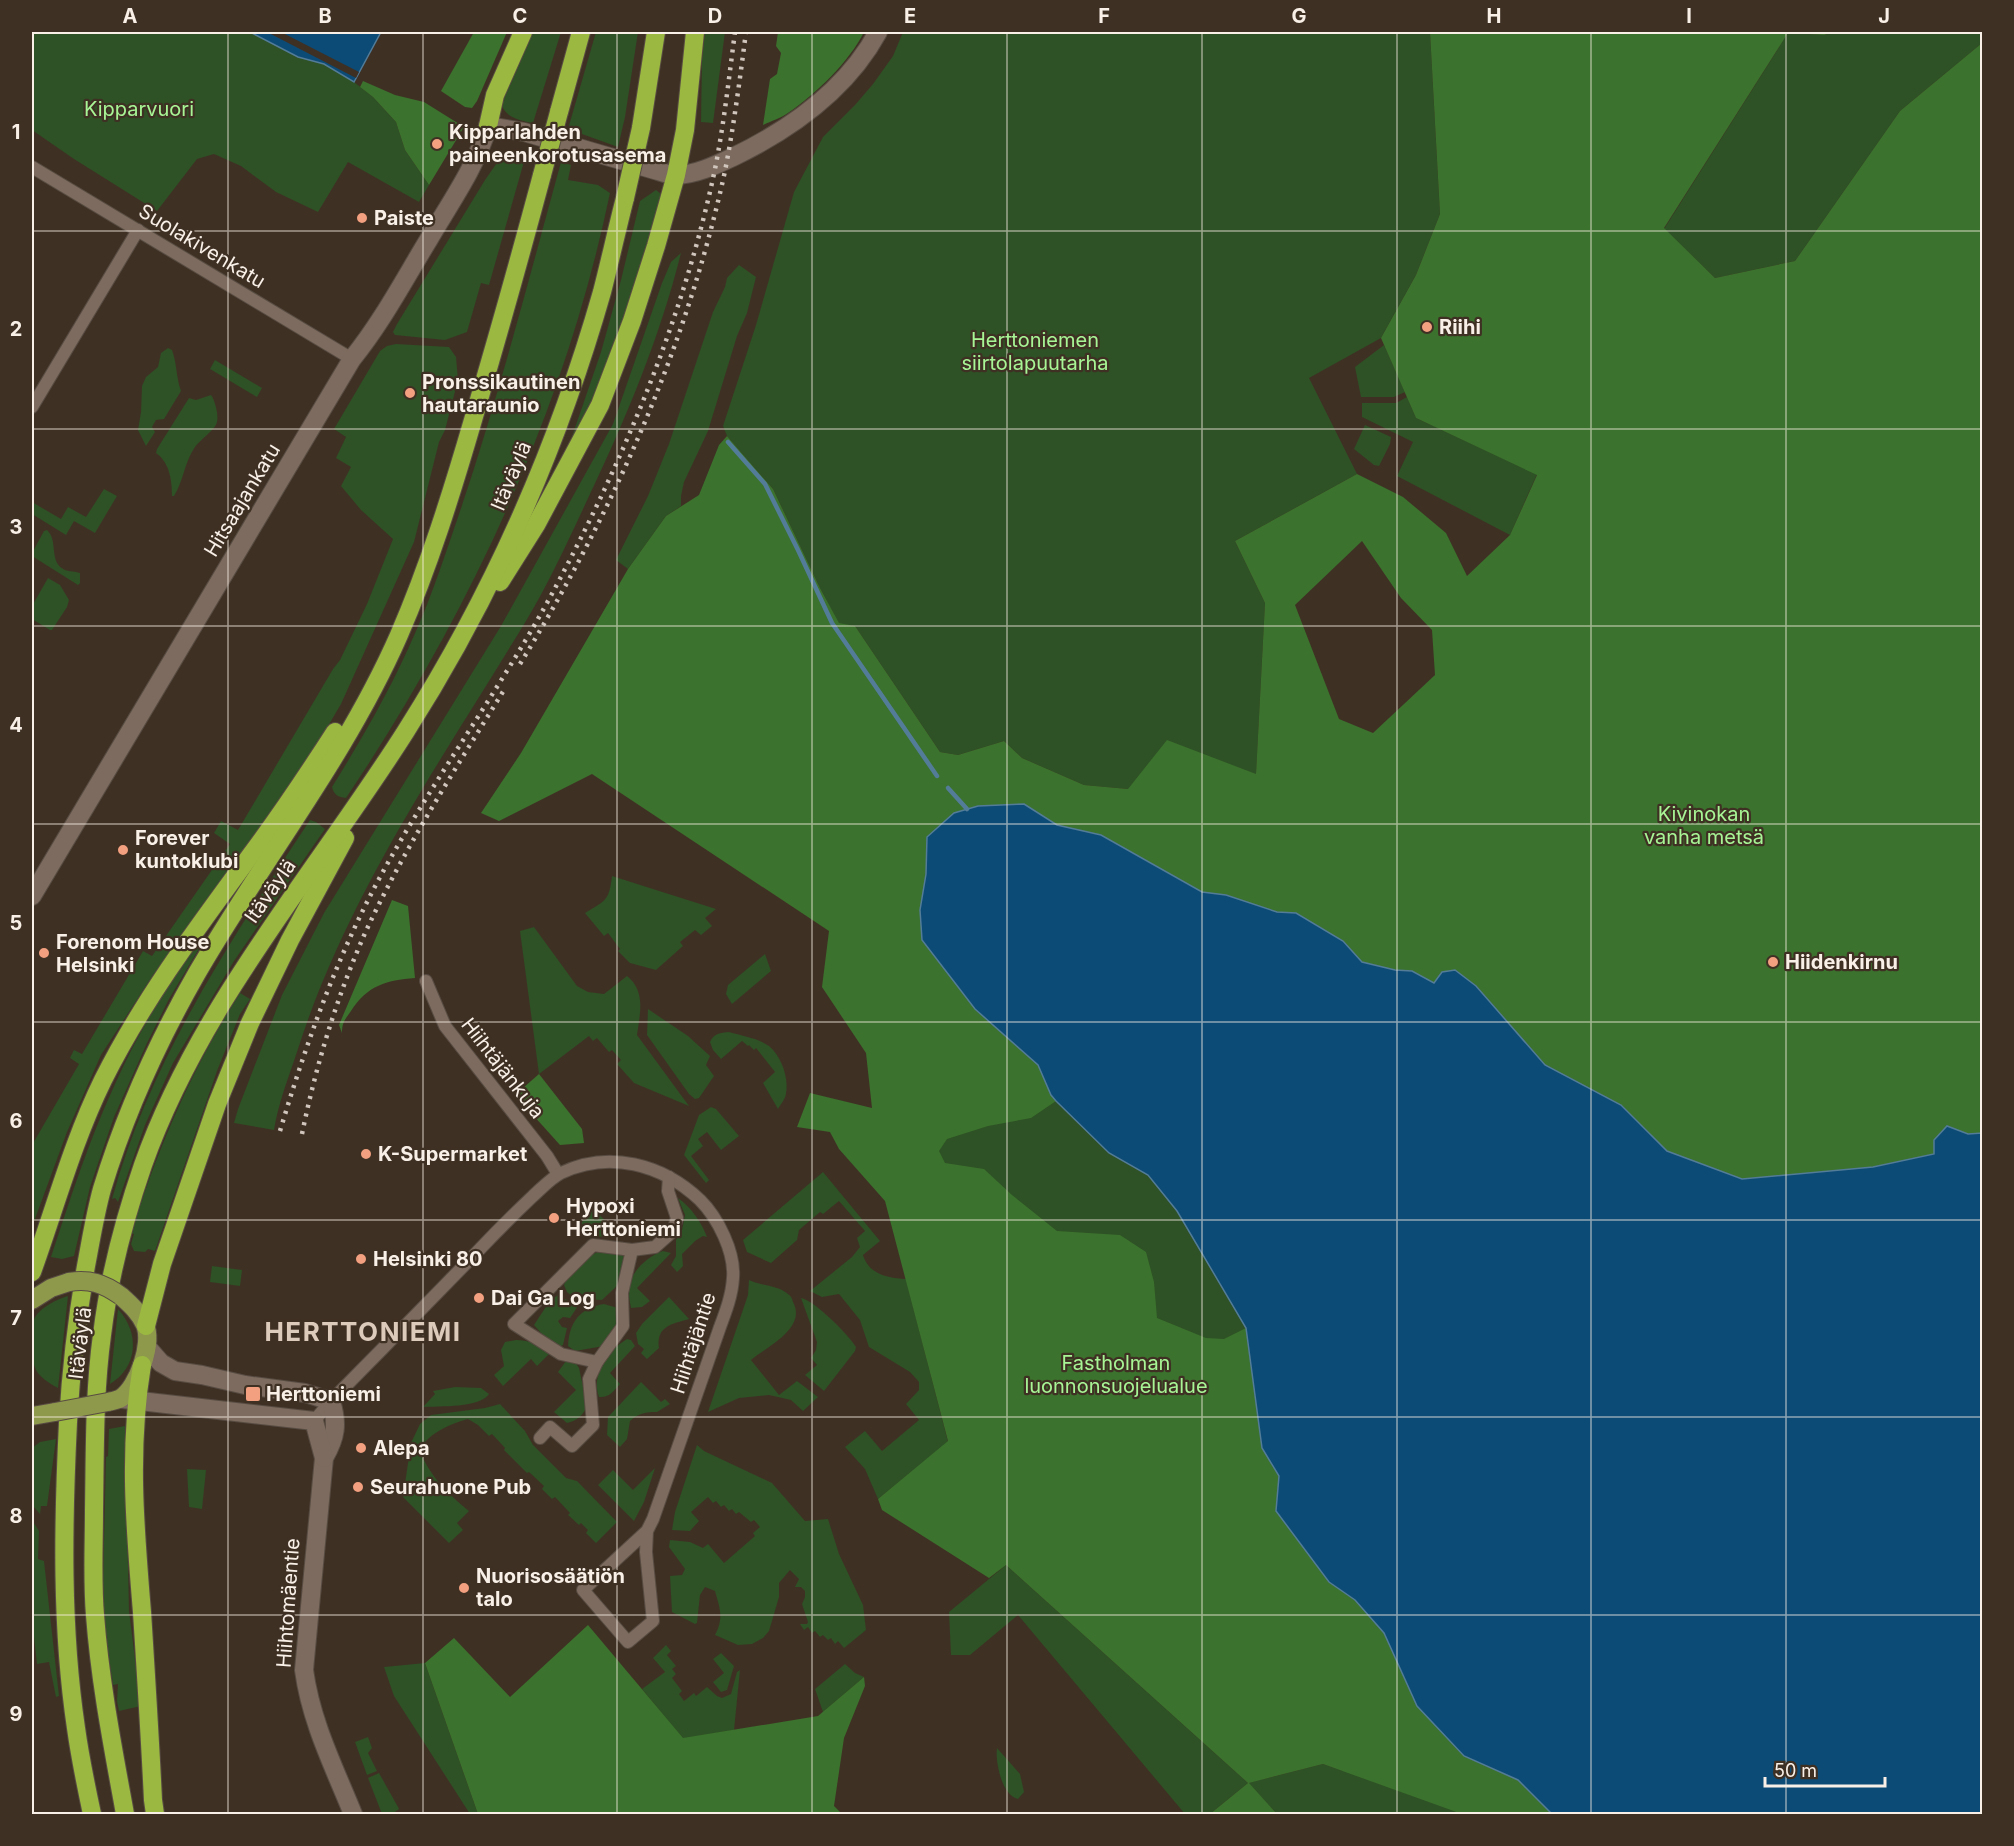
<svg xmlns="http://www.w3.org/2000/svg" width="2014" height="1846" font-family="Inter,sans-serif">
	<rect width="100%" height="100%" fill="#3f3024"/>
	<!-- green -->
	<g fill="#2e5125">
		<path d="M32 32H250L298 57 324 64 354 82 373 97 396 122 405 150 429 185 419 202 348 162 318 212 276 192 241 166 214 154 197 159 157 211 74 159 32 130Z"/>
		<path d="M531 32H561L533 123C517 120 500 116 501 97Z"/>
		<path d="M596 32H638L625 117 618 147 568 129Z"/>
		<path d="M705 32H725L713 123 701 122 702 59Z"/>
		<path d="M903 32H1430L1440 214 1416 275 1381 338 1309 378 1357 474 1235 541 1265 603 1256 775 1290 777 1982 442V1814H1277L1248 1783 1210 1814H1185L1018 1615 970 1655H951L949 1612 1006 1565 1248 1783 1323 1764 1343 1771 899 1151 1128 789 1084 785 1022 758 1004 741 958 755 940 752 855 626 839 624 820 588 773 489 727 436 723 426 756 325 794 192 823 137 855 105 873 84 893 56Z"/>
		<path d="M1834 32H1982V43L1900 111 1795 261 1715 278 1664 229 1788 33 1824 35Z"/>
		<path d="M522 150 527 151 489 285 481 283 467 332 445 340 395 335 393 332 397 324 485 180 501 157Z"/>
		<path d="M561 162 571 165 568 180 598 185 610 193C565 410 469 615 346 798 338 797 334 795 332 787 363 737 393 685 416 631 432 595 444 558 457 520 497 403 528 282 561 162Z"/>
		<path d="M656 190 661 194 662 203 659 217C632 295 608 383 566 454L601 352 621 280 640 201Z"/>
		<path d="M681 253C660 337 627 416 590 494 570 537 550 581 526 621 441 761 346 896 296 1055 288 1079 278 1104 274 1130L234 1123 238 1109 282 995 324 913 501 626 613 424 662 283 671 262Z"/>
		<path d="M739 265 756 277 747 313 737 336 708 431 684 482 681 496V506L666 516 628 569 616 560 648 496 669 444 713 312 725 287 727 278Z"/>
		<path d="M396 344 449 347 456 357 458 380 445 430 439 442 414 542 341 704 304 767 153 975 101 1055 67 1132 32 1227V1145L79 1064 70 1058 74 1050 82 1054 143 951 152 956 230 844 214 833 221 821 238 830 333 669 340 660 367 604 393 539 361 510 341 486 351 467 336 458 346 437 334 429 380 351 387 346Z"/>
		<path d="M1384 345 1405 392 1394 397H1361L1355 367Z"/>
		<path d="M168 348 172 350C177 363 176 377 181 391L164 419 156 420 152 427 155 432 146 446 138 430 141 412 142 386 146 377 158 367 161 353Z"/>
		<path d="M215 360 262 388 257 397 210 369Z"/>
		<path d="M211 395C215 400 219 416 217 422 216 429 200 440 195 447 184 463 184 480 174 496H172C172 481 170 463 156 453L157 449 189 398 196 400Z"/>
		<path d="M1407 397 1416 418 1537 474 1510 535 1397 476 1413 442 1362 417V403H1396Z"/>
		<path d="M1365 425 1391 437 1390 444 1379 466 1374 465 1354 449Z"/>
		<path d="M104 489 117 496 95 533 74 521 66 535 32 514V502L61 519 68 507 86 517Z"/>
		<path d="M47 530C59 541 48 562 65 570 70 572 75 571 80 573V583L78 585 32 556V553L44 531Z"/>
		<path d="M48 578 60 585 69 600 67 607 52 630H50L32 619V606Z"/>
		<path d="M310 820 316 822 325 829 234 961 173 1063 145 1125 118 1202 115 1198 112 1199C150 1060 231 940 310 820Z"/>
		<path d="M612 876 716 909 705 918 712 926 701 935 695 930 680 942 683 946 656 970 630 963 618 951 620 949 608 933 604 936 585 913C606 900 609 901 612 876Z"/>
		<path d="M534 927 577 986 588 992 604 994 627 976C646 991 640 1014 637 1035L689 1106 634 1083 617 1064 621 1060 612 1050 609 1052 597 1038 593 1041 589 1036 539 1074 520 931Z"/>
		<path d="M202 934 206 937 169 999 147 1043 114 1117 90 1187 74 1256 62 1259 51 1257C70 1199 89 1140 115 1084 137 1035 165 989 193 944Z"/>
		<path d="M765 954 771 971 732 1004 726 994 728 985Z"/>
		<path d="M240 993 250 999 240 1014 217 1071 155 1251 148 1249 145 1252 134 1251 131 1244 134 1234 131 1233C158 1148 192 1068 240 993Z"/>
		<path d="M648 1009 688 1036 710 1056 706 1065 714 1076 699 1098 695 1099 689 1094 647 1035Z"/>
		<path d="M729 1032C742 1036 758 1038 769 1046 781 1056 789 1077 786 1093 786 1098 781 1104 778 1109L763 1083 775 1072 756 1048 754 1050 749 1045 748 1046 742 1041 721 1059 713 1050 710 1042C714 1033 720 1033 729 1032Z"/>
		<path d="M711 1107 716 1109 739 1136 721 1150 707 1132 698 1139 703 1146 691 1156 709 1180 706 1183 684 1155 699 1115Z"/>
		<path d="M823 1172 880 1241 863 1255C869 1275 889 1278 906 1279L948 1442 878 1499 865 1469 845 1447 865 1431 882 1451 919 1420 906 1404 919 1390V1382L910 1372 869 1347 860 1320 839 1294 822 1297 810 1291 852 1257 860 1247 857 1238 865 1231 839 1201 823 1214 820 1212 799 1230 797 1240 771 1263 747 1252 743 1240Z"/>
		<path d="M678 1198C691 1207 702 1223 707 1237L703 1236 695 1241 682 1254 683 1266 677 1272 671 1265 676 1256V1240L682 1230 685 1215Z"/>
		<path d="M594 1209 614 1230 606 1237 594 1236 581 1223Z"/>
		<path d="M663 1251 671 1253 637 1288 650 1301 642 1307 631 1308C630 1302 628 1295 629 1288 630 1272 649 1255 663 1251Z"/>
		<path d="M598 1252 623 1253 624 1257 618 1285 602 1300 575 1299 567 1292 564 1285C569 1271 585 1257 598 1252Z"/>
		<path d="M212 1266 242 1270 240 1286 210 1282Z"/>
		<path d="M749 1280C761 1286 778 1285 788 1294 791 1296 792 1298 793 1302 807 1328 768 1346 751 1360L779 1395 797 1381 818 1397 803 1411 791 1400 769 1395 739 1398 708 1412 748 1295Z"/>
		<path d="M558 1295 578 1306 570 1318 563 1317 558 1321 562 1327 567 1328 563 1345 559 1347 548 1341 534 1325 549 1302Z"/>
		<path d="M68 1296 58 1388C35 1375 32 1369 32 1343 32 1337 30 1329 32 1324 36 1309 55 1300 68 1296Z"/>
		<path d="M669 1297 689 1319C672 1324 656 1326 659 1348L647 1359 641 1353 644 1349 638 1344 636 1333 642 1324Z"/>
		<path d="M801 1298C814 1300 849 1335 856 1347L855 1351 824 1391 805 1375 817 1365 811 1358 816 1350 817 1342Z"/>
		<path d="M604 1304 618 1308 617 1327 604 1346 575 1351 568 1346C569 1322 580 1308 604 1304Z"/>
		<path d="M118 1309C140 1333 138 1367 110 1384Z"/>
		<path d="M627 1339 631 1340 635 1346 610 1373 620 1384C614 1391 609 1398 599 1397 591 1374 607 1351 627 1339Z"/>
		<path d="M516 1340C530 1340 539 1345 551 1352L537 1366 531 1359 503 1386 494 1375 504 1366 501 1350 505 1342Z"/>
		<path d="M566 1361 575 1362 579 1368 587 1405C584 1415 577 1421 567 1423L554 1412 576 1390 558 1372Z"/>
		<path d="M641 1382 661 1402 665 1399 670 1404 657 1412C646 1412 639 1413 630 1421L627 1439 620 1447 607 1435 608 1417Z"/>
		<path d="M455 1387 481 1388 489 1394C480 1408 440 1406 423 1407L435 1394 433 1391Z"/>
		<path d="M500 1404 525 1431 533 1445 566 1478 577 1481 617 1522 596 1543 586 1533 588 1530 581 1523 579 1525 568 1515 570 1513 555 1497 552 1499 542 1489 544 1486 529 1472 527 1473 504 1450 505 1448 492 1434 489 1436 478 1425 468 1419C450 1424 429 1433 419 1450 431 1477 446 1492 469 1511L457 1523 463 1530 449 1543 403 1497 411 1443 420 1424 431 1415 485 1408Z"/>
		<path d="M125 1426 129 1611 141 1706 119 1711 117 1701 118 1684 113 1685 105 1631 103 1582 106 1457 108 1456 109 1429Z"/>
		<path d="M56 1439 47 1506H41L40 1514 32 1505V1448L40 1442Z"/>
		<path d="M697 1445 704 1451 772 1483 805 1521 828 1519 839 1554 863 1605 866 1630 844 1648 838 1641 835 1644 831 1638 828 1640 823 1635 820 1637 815 1631 812 1633 808 1627 804 1630 800 1624H807L808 1622 802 1604 805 1597V1591L801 1587H795L799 1579 790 1570 779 1583V1597L769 1631 763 1638 752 1644 738 1645 715 1635C724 1618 720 1609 715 1591L705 1587 700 1595 697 1623 695 1624 672 1612 670 1576 682 1575 685 1569 669 1547 670 1540 690 1542 703 1548 708 1544 724 1563 755 1536 753 1533 760 1527 754 1520 751 1522 739 1512 736 1514 732 1509 729 1511 724 1505 721 1507 716 1501 713 1503 708 1497 691 1512 699 1521 690 1531 672 1530 675 1512Z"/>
		<path d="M655 1468 644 1502 634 1521 598 1485 613 1470 633 1490Z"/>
		<path d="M187 1469 206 1470 202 1509 189 1507Z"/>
		<path d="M32 1520 39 1531 38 1559 44 1561 59 1696 56 1697 49 1662 37 1664 32 1620Z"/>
		<path d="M666 1645 671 1651 667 1655 676 1666 672 1669 676 1674 672 1678 682 1691 679 1694 684 1701 694 1693 696 1696 707 1687 717 1696 722 1698 731 1694 737 1672 740 1670 734 1730 683 1739 642 1689 665 1672 653 1658Z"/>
		<path d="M721 1653 734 1666 727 1690 721 1692 713 1682 724 1673 713 1659Z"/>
		<path d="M425 1663 478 1814H470L394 1696 384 1667Z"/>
		<path d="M845 1664 855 1673 864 1677 823 1712 815 1689Z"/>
		<path d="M368 1737 372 1748 368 1753 377 1771 367 1775 355 1742Z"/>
		<path d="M997 1748 1020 1774 1024 1792 1018 1799C1002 1796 995 1762 997 1748Z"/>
		<path d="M379 1773 398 1807 399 1809 392 1814H382L368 1778Z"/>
	</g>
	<!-- forest -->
	<g fill="#3b722d" fill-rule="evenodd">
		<path d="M474 32H507L477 101 472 108 465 107 441 91Z"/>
		<path d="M778 32H864C850 61 815 95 788 113 781 118 771 121 763 125L770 79 777 74 781 53 776 46Z"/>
		<path d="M1430 32H1834L1824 35 1788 33 1664 228 1715 278 1795 261 1900 111 1982 43V1133L1968 1134 1947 1126 1934 1140V1154L1873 1167 1742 1179 1667 1151 1621 1105 1545 1065 1476 986 1455 970 1434 983 1412 971 1395 970 1362 962 1343 941 1296 913 1277 912 1226 895 1202 892 1101 835 1057 825 1024 804 927 837 926 874 975 1009 1038 1065 1051 1095 1056 1101 1031 1118 988 1126 947 1139 939 1151 945 1163 984 1169 1012 1195 1057 1231 1120 1235 1146 1252 1154 1282 1157 1318 1206 1338 1224 1339 1246 1328 1262 1448 1279 1476 1276 1511 1329 1582 1355 1600 1384 1633 1418 1706 1464 1756 1518 1780 1552 1814H1462L1323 1764 1249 1783 1277 1814H1210L1248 1783 1006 1565 989 1578 882 1510 878 1499 948 1441 885 1201 839 1149 830 1132 797 1127 810 1093 872 1108 866 1053 822 987 829 931 592 774 499 821 481 813 521 753 628 569 666 516 699 495 719 445 727 436 773 489 820 588 839 623 855 626 940 752 958 755 1004 741 1022 758 1084 785 1128 789 1167 740 1256 774 1265 603 1235 541 1357 474 1403 497 1446 533 1467 576 1510 535 1537 475 1416 418 1381 338 1416 275 1440 214ZM1362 541 1401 598 1432 630 1435 675 1373 733 1339 719 1295 605Z"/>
		<path d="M363 81 395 95 424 102 464 127 429 185 405 150 396 122 373 97 360 87Z"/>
		<path d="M392 900 408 906 415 978C386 980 367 986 351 1011 345 1019 342 1023 342 1033L339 1025Z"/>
		<path d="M539 1074 582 1129 584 1143 560 1145 515 1095Z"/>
		<path d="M588 1625 683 1738 818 1716 864 1677 865 1686 844 1738 834 1806 842 1814H478L425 1663 454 1638 510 1697Z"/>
	</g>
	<!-- water -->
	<g fill="#0c4b76" stroke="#537c98" stroke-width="1.5">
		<path d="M250 32H381L354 82 324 64 298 57Z"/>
		<path d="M1024 804 1057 825 1101 835 1202 892 1226 895 1277 912 1296 913 1343 941 1362 962 1395 970 1412 971 1434 983 1442 972 1455 970 1476 986 1545 1065 1621 1105 1667 1151 1742 1179 1873 1167 1934 1154V1140L1947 1126 1968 1134 1982 1133V1814H1552L1518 1780 1464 1756 1417 1706 1384 1633 1355 1600 1329 1582 1276 1511 1279 1476 1262 1448 1246 1328 1177 1211 1148 1175 1109 1153 1056 1101 1051 1095 1038 1065 975 1009 922 940 920 910 926 874 927 837 954 813 978 806Z"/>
	</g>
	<!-- pier -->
	<path fill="#3f3024" d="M267 32H281L359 72 356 78Z"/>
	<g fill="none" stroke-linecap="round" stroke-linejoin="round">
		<!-- stream -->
		<g stroke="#537c98" stroke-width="4.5">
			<path d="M728 442 765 484 798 550 832 623 937 776"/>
			<path d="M948 788 967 809"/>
		</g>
		<!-- street casing -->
		<g stroke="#584c42" stroke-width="14">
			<g id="street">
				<path d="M32 167 352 359"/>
				<path d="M32 407 138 230"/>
				<path d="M426 981 445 1026 547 1156 558 1174"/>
				<path d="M597 1362 561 1354 514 1324 593 1245 632 1250"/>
				<path d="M314 1421 331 1401C380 1351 430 1301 478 1251 496 1232 514 1214 533 1196 542 1188 551 1178 561 1173 609 1150 662 1164 700 1200 718 1218 735 1252 733 1278 732 1295 726 1311 720 1327L653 1519 647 1531 646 1552 653 1621 628 1642 583 1590 647 1531"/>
				<path d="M540 1438 550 1427 572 1446 593 1425 589 1379 597 1362 623 1326 622 1293 632 1250 655 1247 673 1231 677 1218 668 1191 669 1177"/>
			</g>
		</g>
		<!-- secondary casing -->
		<g stroke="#584c42" stroke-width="20">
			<g id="secondary">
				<path d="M32 896 352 359C382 322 404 280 429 239 450 203 476 167 488 126L524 132 658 171C664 173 670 175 676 175 695 175 716 165 733 157 791 129 847 89 878 32"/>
				<path d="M147 1347 161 1363 175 1371 202 1375 245 1385 305 1393 331 1401C338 1424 336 1437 324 1458L304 1670C311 1722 334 1767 353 1814"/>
				<path d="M123 1399 314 1421 324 1458"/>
			</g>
		</g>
		<!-- primary casing -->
		<g stroke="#584c42" stroke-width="20">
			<g id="primary">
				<path d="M32 1300 51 1288 69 1282"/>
				<path d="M108 1402C112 1401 118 1400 121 1398 138 1387 153 1343 145 1325 140 1313 130 1304 121 1296"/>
				<path d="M32 1416 55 1412"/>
			</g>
		</g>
		<!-- highway casing -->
		<g stroke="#584c42" stroke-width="20">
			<g id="highway">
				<path d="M559 112 581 32"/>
				<path d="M488 126 495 95 523 32"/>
				<path d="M641 128 656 32"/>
				<path d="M500 582 536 525 600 405 632 321 656 246 676 175 685 130 695 32"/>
				<path d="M32 1272C55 1208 73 1141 103 1080 143 1000 197 928 250 856 280 816 308 774 335 732"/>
				<path d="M146 1326 162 1264 217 1104 250 1023 290 940 345 838"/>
				<path d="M142 1365C128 1449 135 1528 142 1612 146 1675 150 1737 153 1800L155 1814"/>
				<path d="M92 1814C86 1786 80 1757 76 1728 61 1627 63 1524 68 1422 71 1370 77 1318 86 1266 91 1240 95 1214 102 1189 125 1114 158 1041 197 973 263 859 346 756 399 635 429 566 452 492 473 420 497 339 520 257 542 175"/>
				<path d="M125 1814C113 1748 100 1682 95 1615 92 1581 94 1545 94 1510 95 1452 94 1393 102 1335 109 1277 124 1220 143 1165 200 1004 316 873 406 731 492 596 558 446 602 292 610 261 617 229 625 198"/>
			</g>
		</g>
		<!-- street -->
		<use href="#street" stroke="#7c6b5e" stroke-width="12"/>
		<!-- secondary -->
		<use href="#secondary" stroke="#7c6b5e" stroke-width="18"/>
		<!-- primary -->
		<use href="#primary" stroke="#8f994c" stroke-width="18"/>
		<!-- highway -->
		<use href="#highway" stroke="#9bb840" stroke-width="18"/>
		<!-- rail -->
		<g stroke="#d1c6bd" stroke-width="4.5" stroke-dasharray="3 6" stroke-linecap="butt">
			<path d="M520 664C613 512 687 346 725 171 734 125 740 78 746 32"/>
			<path d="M280 1131C306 1044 336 959 379 879 433 779 501 689 554 590 625 457 684 316 715 169 724 124 729 77 735 32"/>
			<path d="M302 1134C316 1065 337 996 366 931 405 847 456 768 504 690"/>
		</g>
		<!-- primary-bridge casing -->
		<g stroke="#584c42" stroke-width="20" stroke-linecap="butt">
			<g id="primary-bridge">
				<path d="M69 1282C90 1279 103 1283 121 1296"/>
				<path d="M55 1412 108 1402"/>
			</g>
		</g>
		<!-- highway-bridge casing -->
		<g stroke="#584c42" stroke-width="20" stroke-linecap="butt">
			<g id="highway-bridge">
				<path d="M542 175 559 112"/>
				<path d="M625 198 641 128"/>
			</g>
		</g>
		<!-- primary-bridge -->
		<use href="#primary-bridge" stroke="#8f994c" stroke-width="18"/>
		<!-- highway-bridge -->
		<use href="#highway-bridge" stroke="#9bb840" stroke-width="18"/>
	</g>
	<!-- grid -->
	<path fill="none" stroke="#f9f0e8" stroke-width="1.5" stroke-opacity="0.55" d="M228 32V1814M423 32V1814M617 32V1814M812 32V1814M1007 32V1814M1202 32V1814M1397 32V1814M1591 32V1814M1786 32V1814M32 231H1982M32 429H1982M32 626H1982M32 824H1982M32 1022H1982M32 1220H1982M32 1417H1982M32 1615H1982"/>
	<!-- markers -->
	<g fill="#f2a07f" stroke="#3f3024" stroke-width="2">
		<circle cx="437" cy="144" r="6"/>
		<circle cx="362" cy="218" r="6"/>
		<circle cx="1427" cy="327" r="6"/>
		<circle cx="410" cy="393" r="6"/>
		<circle cx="123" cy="850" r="6"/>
		<circle cx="44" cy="953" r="6"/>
		<circle cx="1773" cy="962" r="6"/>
		<circle cx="366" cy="1154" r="6"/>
		<circle cx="554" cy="1218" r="6"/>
		<circle cx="361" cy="1259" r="6"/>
		<circle cx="479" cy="1298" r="6"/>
		<rect x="245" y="1386" width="16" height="16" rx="3"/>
		<circle cx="361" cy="1448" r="6"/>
		<circle cx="358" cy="1487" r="6"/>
		<circle cx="464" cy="1588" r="6"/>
	</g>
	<g text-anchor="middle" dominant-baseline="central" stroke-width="4.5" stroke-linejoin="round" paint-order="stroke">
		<!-- park labels -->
		<g font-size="20" fill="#a7f595" stroke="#3f3024">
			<text x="139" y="109">Kipparvuori</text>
			<text x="1035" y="340">Herttoniemen<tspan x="1035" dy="23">siirtolapuutarha</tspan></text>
			<text x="1704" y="814">Kivinokan<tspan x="1704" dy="23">vanha metsä</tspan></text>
			<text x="1116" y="1363">Fastholman<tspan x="1116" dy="23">luonnonsuojelualue</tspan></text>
		</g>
		<!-- poi labels -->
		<g font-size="20" font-weight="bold" fill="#f9f0e8" stroke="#3f3024" text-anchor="start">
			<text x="449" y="132">Kipparlahden<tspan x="449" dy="23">paineenkorotusasema</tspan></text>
			<text x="374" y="218">Paiste</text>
			<text x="1439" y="327">Riihi</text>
			<text x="422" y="382">Pronssikautinen<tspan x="422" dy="23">hautaraunio</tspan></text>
			<text x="135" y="838">Forever<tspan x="135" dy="23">kuntoklubi</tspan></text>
			<text x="56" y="942">Forenom House<tspan x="56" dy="23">Helsinki</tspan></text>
			<text x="1785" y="962">Hiidenkirnu</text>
			<text x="378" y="1154">K-Supermarket</text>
			<text x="566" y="1206">Hypoxi<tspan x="566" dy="23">Herttoniemi</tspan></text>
			<text x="373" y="1259">Helsinki 80</text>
			<text x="491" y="1298">Dai Ga Log</text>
			<text x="266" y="1394">Herttoniemi</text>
			<text x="373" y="1448">Alepa</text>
			<text x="370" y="1487">Seurahuone Pub</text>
			<text x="476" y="1576">Nuorisosäätiön<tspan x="476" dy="23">talo</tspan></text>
		</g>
		<!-- street labels -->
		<g font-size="20" fill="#f9f0e8" stroke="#3f3024">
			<text transform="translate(202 246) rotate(31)">Suolakivenkatu</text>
			<text transform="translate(511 476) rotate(-67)">Itäväylä</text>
			<text transform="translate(242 500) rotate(-59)">Hitsaajankatu</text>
			<text transform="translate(270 891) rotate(-55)">Itäväylä</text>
			<text transform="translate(503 1068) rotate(52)">Hiihtäjänkuja</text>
			<text transform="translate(80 1343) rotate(-83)">Itäväylä</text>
			<text transform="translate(693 1343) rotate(-72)">Hiihtäjäntie</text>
			<text transform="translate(288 1603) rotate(-86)">Hiihtomäentie</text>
		</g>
		<!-- district labels -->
		<g font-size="26" font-weight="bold" letter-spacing="1.5" fill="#dccabb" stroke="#3f3024">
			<text x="363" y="1331">HERTTONIEMI</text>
		</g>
	</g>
	<!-- border -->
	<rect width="2014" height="1846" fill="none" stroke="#3f3024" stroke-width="66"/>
	<!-- scale -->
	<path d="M1765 1777v9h120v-9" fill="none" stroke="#f9f0e8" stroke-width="3"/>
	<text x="1774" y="1777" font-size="18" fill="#f9f0e8" stroke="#3f3024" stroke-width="4.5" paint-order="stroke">50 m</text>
	<rect x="33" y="33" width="1948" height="1780" fill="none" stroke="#f9f0e8" stroke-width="2"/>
	<g font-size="20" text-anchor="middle" font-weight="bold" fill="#f9f0e8">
		<text x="130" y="23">A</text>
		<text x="325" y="23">B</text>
		<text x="520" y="23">C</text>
		<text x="715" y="23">D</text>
		<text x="910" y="23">E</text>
		<text x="1104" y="23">F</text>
		<text x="1299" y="23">G</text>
		<text x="1494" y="23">H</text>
		<text x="1689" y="23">I</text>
		<text x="1884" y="23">J</text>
		<text x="16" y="139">1</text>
		<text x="16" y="336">2</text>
		<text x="16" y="534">3</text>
		<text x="16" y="732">4</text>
		<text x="16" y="930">5</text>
		<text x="16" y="1128">6</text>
		<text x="16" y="1325">7</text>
		<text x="16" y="1523">8</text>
		<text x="16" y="1721">9</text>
	</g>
</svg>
